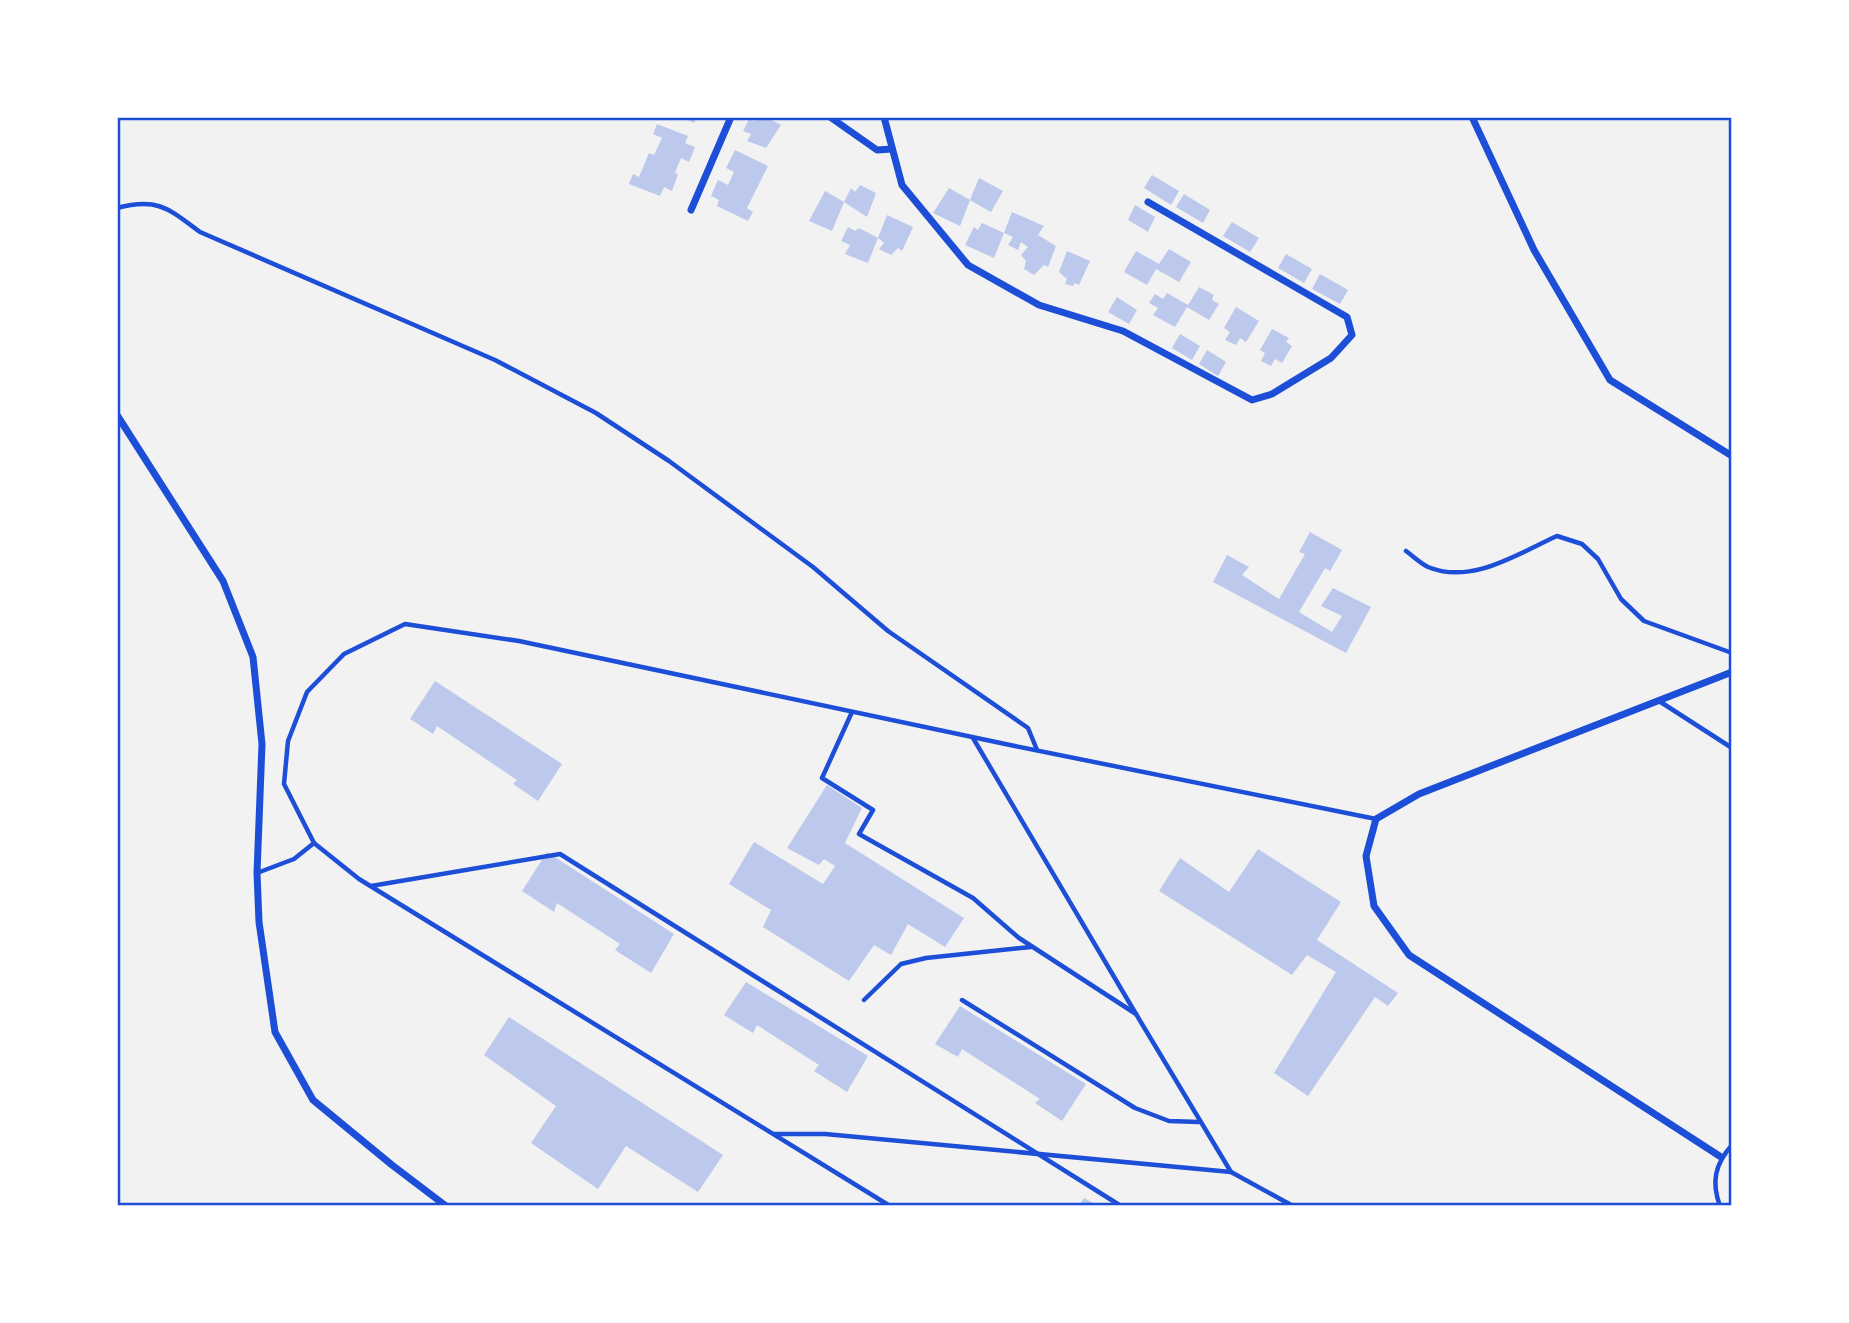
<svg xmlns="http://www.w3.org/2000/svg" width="1849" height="1323" font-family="'Public Sans',sans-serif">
	<rect width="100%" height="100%" fill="#f2f2f2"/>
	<!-- building -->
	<g fill="#bdc9ec">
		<path d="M682 117H697L694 123Z"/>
		<path d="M757 117H766L781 125 766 148 747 141 751 134 743 131 749 119 755 121Z"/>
		<path d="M657 124 688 136 685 143 695 147 689 162 681 158 675 173 678 174 672 191 664 187 660 196 629 184 633 174 639 177 649 153 654 155 662 138 653 134Z"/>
		<path d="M735 150 768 166 747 208 753 212 748 221 717 206 719 200 711 196 718 180 728 185 734 172 726 168Z"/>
		<path d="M1152 175 1179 191 1171 205 1144 188Z"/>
		<path d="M979 178 1003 191 991 212 970 200Z"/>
		<path d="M860 185 876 193 867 217 844 202 851 188 855 192Z"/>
		<path d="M949 188 970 200 960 226 933 213Z"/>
		<path d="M825 191 844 202 832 231 809 221Z"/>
		<path d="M1184 194 1210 210 1203 223 1176 207Z"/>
		<path d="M1135 205 1155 217 1148 232 1128 220Z"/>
		<path d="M1012 212 1044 226 1038 235 1056 246 1048 267 1044 265 1034 275 1024 269 1026 261 1021 255 1028 247 1021 242 1018 250 1008 245 1013 237 1004 233Z"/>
		<path d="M887 215 913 227 902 251 898 248 891 255 879 249 884 243 878 238 868 263 845 254 850 245 841 241 848 227 855 231 859 228 878 238Z"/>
		<path d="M1232 222 1259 238 1250 252 1223 236Z"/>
		<path d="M982 223 1004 233 994 258 965 245 974 227 978 230Z"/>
		<path d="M1169 249 1191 262 1179 282 1156 269 1147 285 1124 272 1136 251 1159 264Z"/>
		<path d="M1067 251 1090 261 1079 285 1075 283 1073 286 1065 284 1067 279 1059 272Z"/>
		<path d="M1286 254 1312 269 1304 283 1278 268Z"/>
		<path d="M1320 274 1348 290 1340 304 1312 289Z"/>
		<path d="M1199 287 1214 295 1212 300 1219 304 1209 320 1187 307 1175 327 1153 315 1158 308 1149 303 1155 294 1163 299 1167 293 1188 305Z"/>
		<path d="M1117 297 1137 310 1129 324 1108 312Z"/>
		<path d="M1236 307 1259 321 1246 342 1240 338 1236 345 1225 340 1230 332 1224 328Z"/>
		<path d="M1272 329 1289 338 1286 342 1292 346 1282 363 1275 359 1271 366 1261 361 1265 353 1260 350Z"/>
		<path d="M1180 334 1200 346 1192 360 1172 348Z"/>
		<path d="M1207 350 1226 362 1218 376 1199 364Z"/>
		<path d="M1310 532 1342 550 1330 571 1325 568 1299 612 1332 632 1342 616 1321 606 1333 588 1371 607 1346 653 1213 582 1227 555 1249 567 1242 575 1279 599 1305 554 1299 552Z"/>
		<path d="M435 681 562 764 538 801 513 784 517 780 437 726 433 734 410 719Z"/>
		<path d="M827 785 862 808 845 843 964 918 945 947 908 924 891 955 874 945 849 981 763 927 771 910 729 884 754 842 823 884 835 866 824 859 819 865 787 848Z"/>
		<path d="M1258 849 1341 902 1317 940 1398 993 1388 1006 1375 997 1308 1096 1274 1073 1336 972 1307 955 1292 975 1159 891 1180 858 1229 892Z"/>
		<path d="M547 852 674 934 651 973 615 950 620 944 557 903 554 912 522 891Z"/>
		<path d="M746 982 868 1056 847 1092 814 1071 819 1065 757 1025 753 1033 724 1015Z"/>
		<path d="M960 1006 1086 1084 1062 1121 1035 1103 1040 1099 962 1049 958 1057 935 1044Z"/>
		<path d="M509 1017 723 1155 698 1192 626 1146 598 1189 531 1143 556 1106 484 1055Z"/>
		<path d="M1084 1198 1098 1206H1079Z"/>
	</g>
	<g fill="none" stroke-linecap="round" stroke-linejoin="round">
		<!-- service -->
		<g stroke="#1d4ed8" stroke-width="4.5">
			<path d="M117 208C158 197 169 209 200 232L495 360 596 413 669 461 813 567 888 631 1028 728 1037 750"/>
			<path d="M1406 551C1413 556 1420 563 1428 567 1472 585 1517 554 1557 536L1582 544 1598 559 1621 599 1644 621 1732 653"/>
			<path d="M1659 701 1732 748"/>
			<path d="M852 712 822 778 873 810 859 834 973 898 1019 938 1136 1014 1231 1172"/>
			<path d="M973 738 1136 1014"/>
			<path d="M257 873 294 859 314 843"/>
			<path d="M371 886 560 854 1121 1206"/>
			<path d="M864 1000 901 964 926 958 1031 947"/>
			<path d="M962 1000 1135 1108 1169 1121 1199 1122"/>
			<path d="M774 1134H825L1231 1172 1293 1206"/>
			<path d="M890 1206 359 879 314 843 284 784 288 741 307 692 344 654 405 624 519 641 1010 745 1376 819"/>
			<path d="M1720 1206C1711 1182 1715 1164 1732 1145"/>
		</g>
		<!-- minor -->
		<g stroke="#1d4ed8" stroke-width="7">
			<path d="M830 117 877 150 892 149"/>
			<path d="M884 117 902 185 968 265 1039 305 1123 331 1252 400 1272 394 1331 358 1352 335 1347 317 1148 202"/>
			<path d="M1472 117 1534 250 1610 380 1732 456"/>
			<path d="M691 210 731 117"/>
			<path d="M117 415 223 581 253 657 262 744 257 873 259 922 275 1032 313 1100 392 1165 446 1206"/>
			<path d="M1721 1157 1409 955 1374 906 1366 856 1376 819 1419 794 1732 672"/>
		</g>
	</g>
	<!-- border -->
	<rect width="1849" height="1323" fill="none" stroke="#ffffff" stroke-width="238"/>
	<rect x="119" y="119" width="1611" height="1085" fill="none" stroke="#1d4ed8" stroke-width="2.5"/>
</svg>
